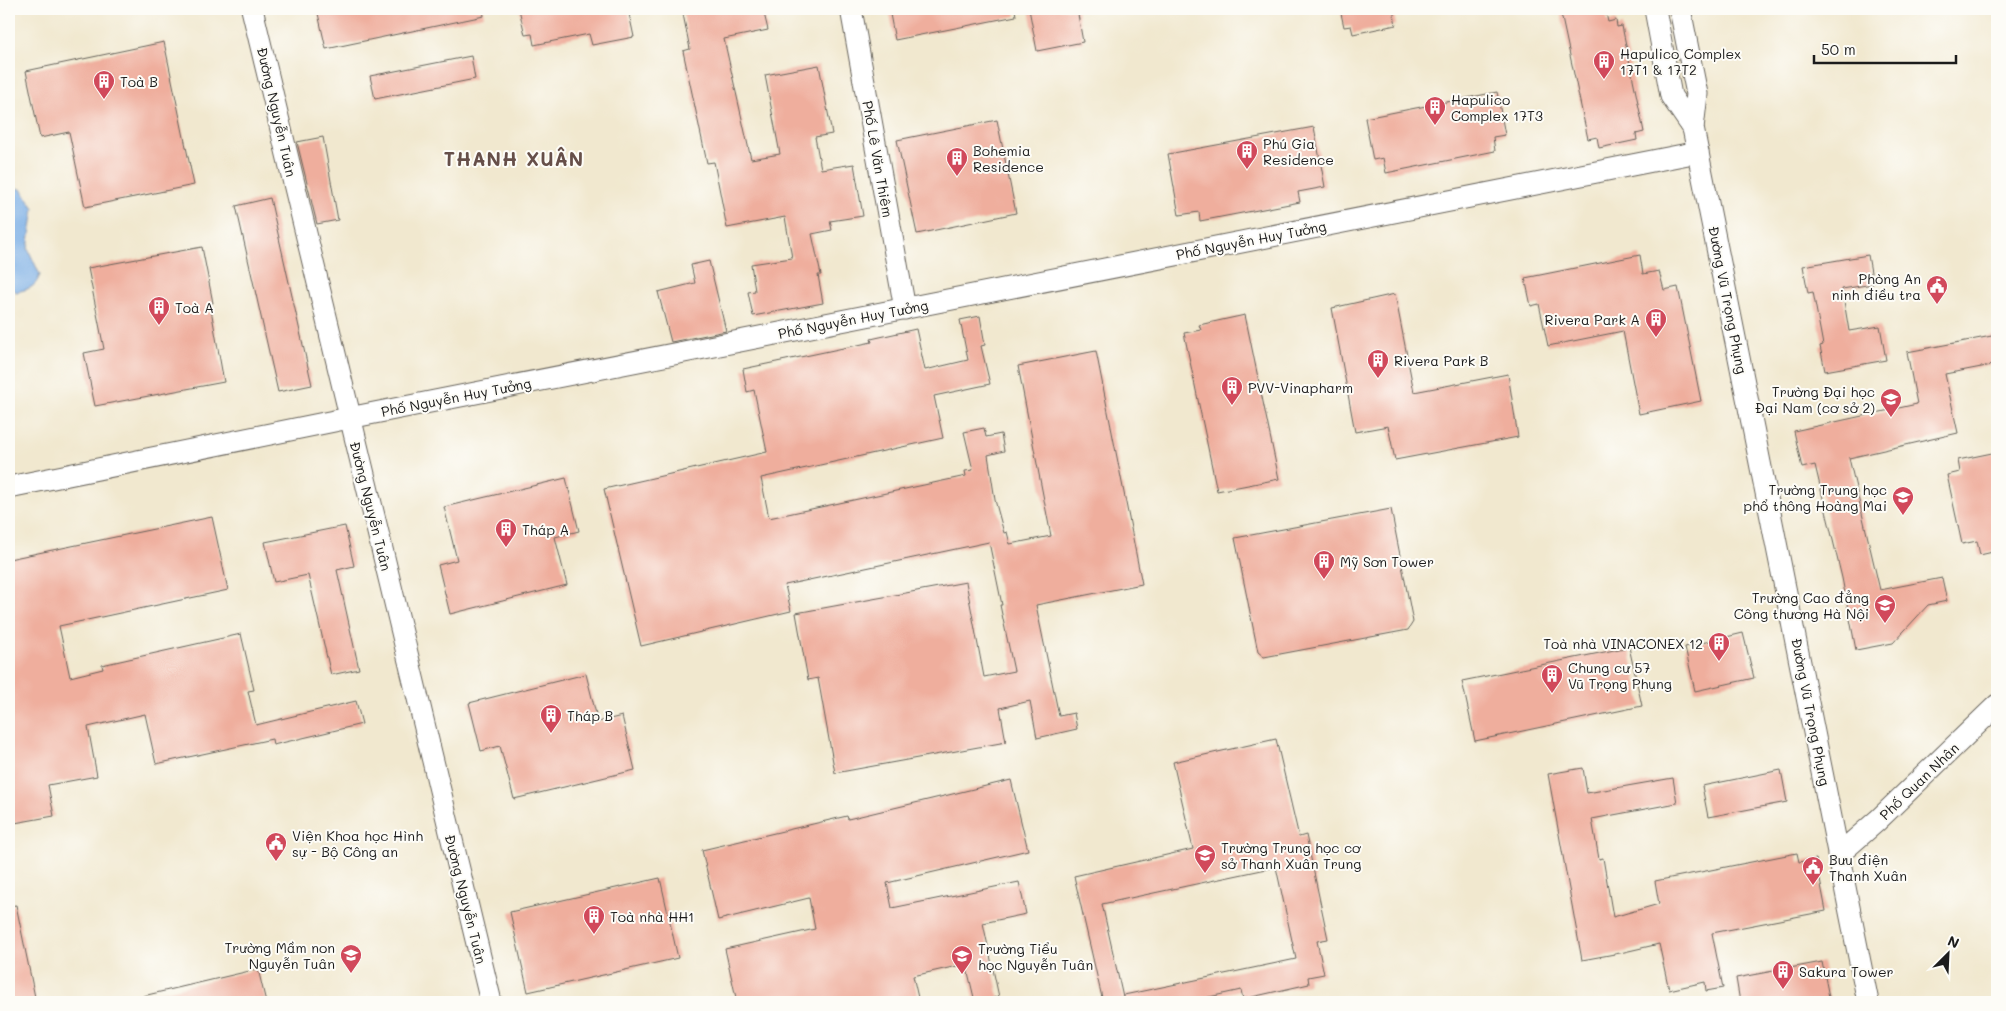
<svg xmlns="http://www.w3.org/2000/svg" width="2006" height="1011" font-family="Mali,sans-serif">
	<rect width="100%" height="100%" fill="#fdfcf7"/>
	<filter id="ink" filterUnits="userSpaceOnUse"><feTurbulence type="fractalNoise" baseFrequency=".02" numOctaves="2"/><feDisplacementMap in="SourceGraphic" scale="10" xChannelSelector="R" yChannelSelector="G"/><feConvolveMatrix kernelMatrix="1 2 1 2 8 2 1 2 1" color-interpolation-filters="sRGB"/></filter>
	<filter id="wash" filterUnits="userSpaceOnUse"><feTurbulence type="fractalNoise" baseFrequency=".0096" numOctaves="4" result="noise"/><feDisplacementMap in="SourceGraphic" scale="20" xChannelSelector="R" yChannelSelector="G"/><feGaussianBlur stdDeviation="1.12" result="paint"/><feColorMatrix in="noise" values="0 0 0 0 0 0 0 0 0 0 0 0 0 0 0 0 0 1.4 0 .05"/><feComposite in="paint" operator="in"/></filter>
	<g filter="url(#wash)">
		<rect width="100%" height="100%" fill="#f1e8cf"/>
		<!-- water -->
		<path fill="#77ace5" stroke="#4a6480" d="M9 187 21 189 34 208 28 249 40 275C35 288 29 289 16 292L9 286Z"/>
		<g id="blocks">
			<!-- building -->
			<g fill="#efae9d">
				<path d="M317 9H483L484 16 326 49Z"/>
				<path d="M519 9H628L634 37 592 45 589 34 534 45 532 34 525 35Z"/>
				<path d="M682 9H763L768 30 724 39 751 159 780 154 765 75 819 65 832 134 815 137 821 169 854 164 863 216 830 221 832 230 812 234 821 275H818L823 303 753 316 748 292 755 291 751 264 792 258 785 217 727 228 714 162 707 163 683 51 690 49Z"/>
				<path d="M889 9H1015L1016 16 895 40Z"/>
				<path d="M1029 9H1077L1083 42 1037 51Z"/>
				<path d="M1340 9H1393L1396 25 1353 34 1351 26 1344 27Z"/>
				<path d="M1560 9H1605L1608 22 1616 20 1617 27 1622 26 1644 132 1636 134 1637 140 1599 148 1597 137 1588 139Z"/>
				<path d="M164 42 194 185 85 207 69 132 40 138 26 71Z"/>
				<path d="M471 56 475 79 375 99 370 76Z"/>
				<path d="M1497 92 1505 135 1493 137 1495 151 1386 173 1383 158 1373 160 1365 118Z"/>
				<path d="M997 120 1016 213 917 234 897 140Z"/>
				<path d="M1314 127 1325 187 1298 192 1300 202 1200 221 1199 212 1179 215 1168 154Z"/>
				<path d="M323 137 338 220 317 224 297 142Z"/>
				<path d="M270 198 312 385 278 392 236 206Z"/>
				<path d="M202 247 213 303 210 304 224 382 95 406 84 353 104 349 88 268Z"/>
				<path d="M1640 255 1643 274 1659 271 1664 290 1678 287 1701 401 1639 414 1623 331 1548 346 1539 304 1531 306 1525 278Z"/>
				<path d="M1868 255 1873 284 1842 289 1849 331 1880 326 1886 360 1825 371 1820 346 1823 345 1813 292 1808 293 1803 266Z"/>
				<path d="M709 261 726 331 671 342 658 292 695 283 691 265Z"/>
				<path d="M1395 294 1414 392 1508 374 1518 437 1395 460 1388 426 1355 432 1332 308Z"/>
				<path d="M1245 315 1279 479 1217 491 1184 333 1201 330 1199 325Z"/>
				<path d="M980 316 985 345 981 346 990 384 934 396 943 438 761 478 769 518 966 476 965 471 973 470 964 432 984 428 986 437 1001 434 1004 451 988 455 995 500 1004 533 1007 532 1010 544 1051 536 1018 366 1096 351 1142 584 1036 605 1059 716 1074 713 1077 729 1037 738 1030 701 1000 708 1006 742 835 773 818 678 808 680 796 613 966 582 984 677 1014 671 1000 605H1002L989 542 785 585 791 611 641 646 604 489 767 452 754 390 747 392 743 369 872 342 871 339 916 329 925 370 968 360 960 320Z"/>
				<path d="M1997 335V364L1945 374 1958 433 1849 458 1880 590 1942 578 1947 601 1928 605 1893 643 1856 650 1842 578 1815 465 1802 468 1794 431 1917 404 1907 352Z"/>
				<path d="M1997 452V551L1980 555 1977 541 1962 544 1947 475 1960 472 1958 460Z"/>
				<path d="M566 478 579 531 555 537 567 585 450 614 438 565 457 560 444 507Z"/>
				<path d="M1391 509 1413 622 1408 630 1264 657 1258 652 1235 538Z"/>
				<path d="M212 517 228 590 59 626 70 677 103 669 102 665 241 634 254 690 248 691 256 725 356 701 362 724 273 745 272 739 156 764 145 714 88 727 97 776 48 785 54 816 9 824V559Z"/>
				<path d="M345 526 354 566 337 570 359 669 331 675 308 575 274 582 265 542Z"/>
				<path d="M1743 633 1754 678 1695 691 1685 647Z"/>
				<path d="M1629 647 1642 706 1475 741 1462 681Z"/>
				<path d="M586 674 598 722 622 716 635 770 514 799 500 746 481 751 469 703Z"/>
				<path d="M1276 739 1299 837 1306 835 1328 939 1317 941 1324 974 1308 977 1309 984 1243 999 1241 990 1200 999 1201 1002H1124V995L1296 959 1276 867 1102 904 1124 1002H1103L1074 876 1193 849 1173 762Z"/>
				<path d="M1583 768 1587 793 1673 778 1677 803 1592 819 1599 859 1603 858 1613 917 1659 904 1655 881 1797 853 1799 862 1816 859 1826 911 1712 933 1723 988 1706 991 1705 982 1669 990 1659 944 1620 953 1582 960 1548 774Z"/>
				<path d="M1781 770 1787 802 1708 817 1702 786Z"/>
				<path d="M1011 780 1028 850 887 883 892 908 1019 882 1026 914 983 923 999 997 993 998 994 1002H975L966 964 913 976 919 1002H737L725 949 815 929 809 898 718 920 702 850 847 816 848 819Z"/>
				<path d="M660 878 678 958 528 992 510 912Z"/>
				<path d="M16 905 36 1002H9V906Z"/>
				<path d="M1822 962 1830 1002H1740L1736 978Z"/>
				<path d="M258 969 266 1002H144L143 996Z"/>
			</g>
		</g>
	</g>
	<g filter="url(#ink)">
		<use href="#blocks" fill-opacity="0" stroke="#67635b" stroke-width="1"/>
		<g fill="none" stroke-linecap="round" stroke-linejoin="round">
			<!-- minor casing -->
			<g stroke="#67635b" stroke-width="23">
				<g id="minor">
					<path d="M252 9 491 1002"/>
					<path d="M851 9 905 309"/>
					<path d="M1655 9 1671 96 1693 128"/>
					<path d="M1680 9 1697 94 1693 128 1868 1002"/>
					<path d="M9 487 349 418 1698 152"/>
					<path d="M1838 855 1878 820 1997 705"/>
				</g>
			</g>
			<!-- minor -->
			<use href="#minor" stroke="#fff" stroke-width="21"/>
		</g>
	</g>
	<!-- icons -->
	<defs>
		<g id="building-pin" transform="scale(1.125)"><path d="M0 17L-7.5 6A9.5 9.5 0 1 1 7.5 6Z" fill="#d1495b" stroke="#fdfcf7"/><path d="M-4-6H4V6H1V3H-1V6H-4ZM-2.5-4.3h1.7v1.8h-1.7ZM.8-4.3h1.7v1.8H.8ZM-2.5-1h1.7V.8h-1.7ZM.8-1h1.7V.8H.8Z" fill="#fff"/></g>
		<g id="civic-pin" transform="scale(1.125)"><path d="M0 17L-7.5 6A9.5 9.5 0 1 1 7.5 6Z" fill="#d1495b" stroke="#fdfcf7"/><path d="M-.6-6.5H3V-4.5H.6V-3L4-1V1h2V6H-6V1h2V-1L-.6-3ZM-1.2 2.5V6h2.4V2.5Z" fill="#fff"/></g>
		<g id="university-pin" transform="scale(1.125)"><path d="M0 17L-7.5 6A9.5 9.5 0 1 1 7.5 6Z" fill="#d1495b" stroke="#fdfcf7"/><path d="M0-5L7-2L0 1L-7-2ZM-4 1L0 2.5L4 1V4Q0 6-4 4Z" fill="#fff"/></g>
		<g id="school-pin" transform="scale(1.125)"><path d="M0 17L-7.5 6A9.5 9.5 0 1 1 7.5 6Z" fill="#d1495b" stroke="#fdfcf7"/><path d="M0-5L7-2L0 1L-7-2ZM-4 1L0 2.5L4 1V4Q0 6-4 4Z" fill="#fff"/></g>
	</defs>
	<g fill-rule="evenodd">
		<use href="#building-pin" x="1604" y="61"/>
		<use href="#building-pin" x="104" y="81"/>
		<use href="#building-pin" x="1435" y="107"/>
		<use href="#building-pin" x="1247" y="151"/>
		<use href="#building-pin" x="957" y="158"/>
		<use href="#civic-pin" x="1937" y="286"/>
		<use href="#building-pin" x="159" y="307"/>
		<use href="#building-pin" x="1656" y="319"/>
		<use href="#building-pin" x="1378" y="360"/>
		<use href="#building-pin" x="1232" y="387"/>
		<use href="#university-pin" x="1891" y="399"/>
		<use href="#school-pin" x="1903" y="497"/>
		<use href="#building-pin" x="506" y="529"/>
		<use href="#building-pin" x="1324" y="561"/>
		<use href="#university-pin" x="1885" y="605"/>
		<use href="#building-pin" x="1719" y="643"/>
		<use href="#building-pin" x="1552" y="675"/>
		<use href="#building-pin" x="551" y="715"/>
		<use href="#civic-pin" x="276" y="843"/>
		<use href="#school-pin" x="1205" y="855"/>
		<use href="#civic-pin" x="1813" y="867"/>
		<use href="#building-pin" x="594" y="916"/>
		<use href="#school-pin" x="351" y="955"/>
		<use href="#school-pin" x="962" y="956"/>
		<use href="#building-pin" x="1783" y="971"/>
	</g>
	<g text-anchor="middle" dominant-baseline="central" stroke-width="4" stroke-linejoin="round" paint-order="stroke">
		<!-- poi labels -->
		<g font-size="14" fill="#1c1c1c" stroke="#fdfcf7" text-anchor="start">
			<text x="1620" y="53">Hapulico Complex<tspan x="1620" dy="16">17T1 &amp; 17T2</tspan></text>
			<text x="120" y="81">Toà B</text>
			<text x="1451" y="99">Hapulico<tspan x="1451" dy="16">Complex 17T3</tspan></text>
			<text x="1263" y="143">Phú Gia<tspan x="1263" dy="16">Residence</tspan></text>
			<text x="973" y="150">Bohemia<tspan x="973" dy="16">Residence</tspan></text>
			<text x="1921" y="278" text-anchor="end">Phòng An<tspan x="1921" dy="16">ninh điều tra</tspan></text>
			<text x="175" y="307">Toà A</text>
			<text x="1640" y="319" text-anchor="end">Rivera Park A</text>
			<text x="1394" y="360">Rivera Park B</text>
			<text x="1248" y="387">PVV-Vinapharm</text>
			<text x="1875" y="391" text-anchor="end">Trường Đại học<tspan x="1875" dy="16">Đại Nam (cơ sở 2)</tspan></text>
			<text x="1887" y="489" text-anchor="end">Trường Trung học<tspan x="1887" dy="16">phổ thông Hoàng Mai</tspan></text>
			<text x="522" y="529">Tháp A</text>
			<text x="1340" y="561">Mỹ Sơn Tower</text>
			<text x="1869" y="597" text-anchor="end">Trường Cao đẳng<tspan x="1869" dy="16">Công thương Hà Nội</tspan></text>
			<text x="1703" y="643" text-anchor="end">Toà nhà VINACONEX 12</text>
			<text x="1568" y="667">Chung cư 57<tspan x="1568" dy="16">Vũ Trọng Phụng</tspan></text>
			<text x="567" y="715">Tháp B</text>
			<text x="292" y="835">Viện Khoa học Hình<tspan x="292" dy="16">sự - Bộ Công an</tspan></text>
			<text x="1221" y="847">Trường Trung học cơ<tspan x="1221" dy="16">sở Thanh Xuân Trung</tspan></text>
			<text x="1829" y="859">Bưu điện<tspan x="1829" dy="16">Thanh Xuân</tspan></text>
			<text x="610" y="916">Toà nhà HH1</text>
			<text x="335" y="947" text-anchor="end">Trường Mầm non<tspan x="335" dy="16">Nguyễn Tuân</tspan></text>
			<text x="978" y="948">Trường Tiểu<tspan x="978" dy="16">học Nguyễn Tuân</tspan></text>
			<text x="1799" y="971">Sakura Tower</text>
		</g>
		<!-- street labels -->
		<g font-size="14" fill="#1c1c1c" stroke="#fdfcf7">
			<text transform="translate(277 112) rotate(77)">Đường Nguyễn Tuân</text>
			<text transform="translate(878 159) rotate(80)">Phố Lê Văn Thiêm</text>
			<text transform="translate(1251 240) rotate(-11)">Phố Nguyễn Huy Tưởng</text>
			<text transform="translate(1728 300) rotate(79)">Đường Vũ Trọng Phụng</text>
			<text transform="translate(853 319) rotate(-11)">Phố Nguyễn Huy Tưởng</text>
			<text transform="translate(456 397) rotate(-11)">Phố Nguyễn Huy Tưởng</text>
			<text transform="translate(371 506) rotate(76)">Đường Nguyễn Tuân</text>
			<text transform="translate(1811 712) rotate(79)">Đường Vũ Trọng Phụng</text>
			<text transform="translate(1919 781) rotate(-44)">Phố Quan Nhân</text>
			<text transform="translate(466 899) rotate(76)">Đường Nguyễn Tuân</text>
		</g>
		<!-- district labels -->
		<g font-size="19" font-weight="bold" letter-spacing="1" fill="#664f49" stroke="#fdfcf7">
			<text x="514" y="158">THANH XUÂN</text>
		</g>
	</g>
	<!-- margin -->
	<rect width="2006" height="1011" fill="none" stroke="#fdfcf7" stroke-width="30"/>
	<!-- north arrow -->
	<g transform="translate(1948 954) rotate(24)" stroke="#fdfcf7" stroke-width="4" paint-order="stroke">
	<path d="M0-4L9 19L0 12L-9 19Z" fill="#1c1c1c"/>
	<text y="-8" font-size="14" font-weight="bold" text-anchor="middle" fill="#1c1c1c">N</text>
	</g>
	<!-- scale -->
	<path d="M1814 55v8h142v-8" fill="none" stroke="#1c1c1c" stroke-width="2.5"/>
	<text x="1821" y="55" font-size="15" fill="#1c1c1c" stroke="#fdfcf7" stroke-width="4" paint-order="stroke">50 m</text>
</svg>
